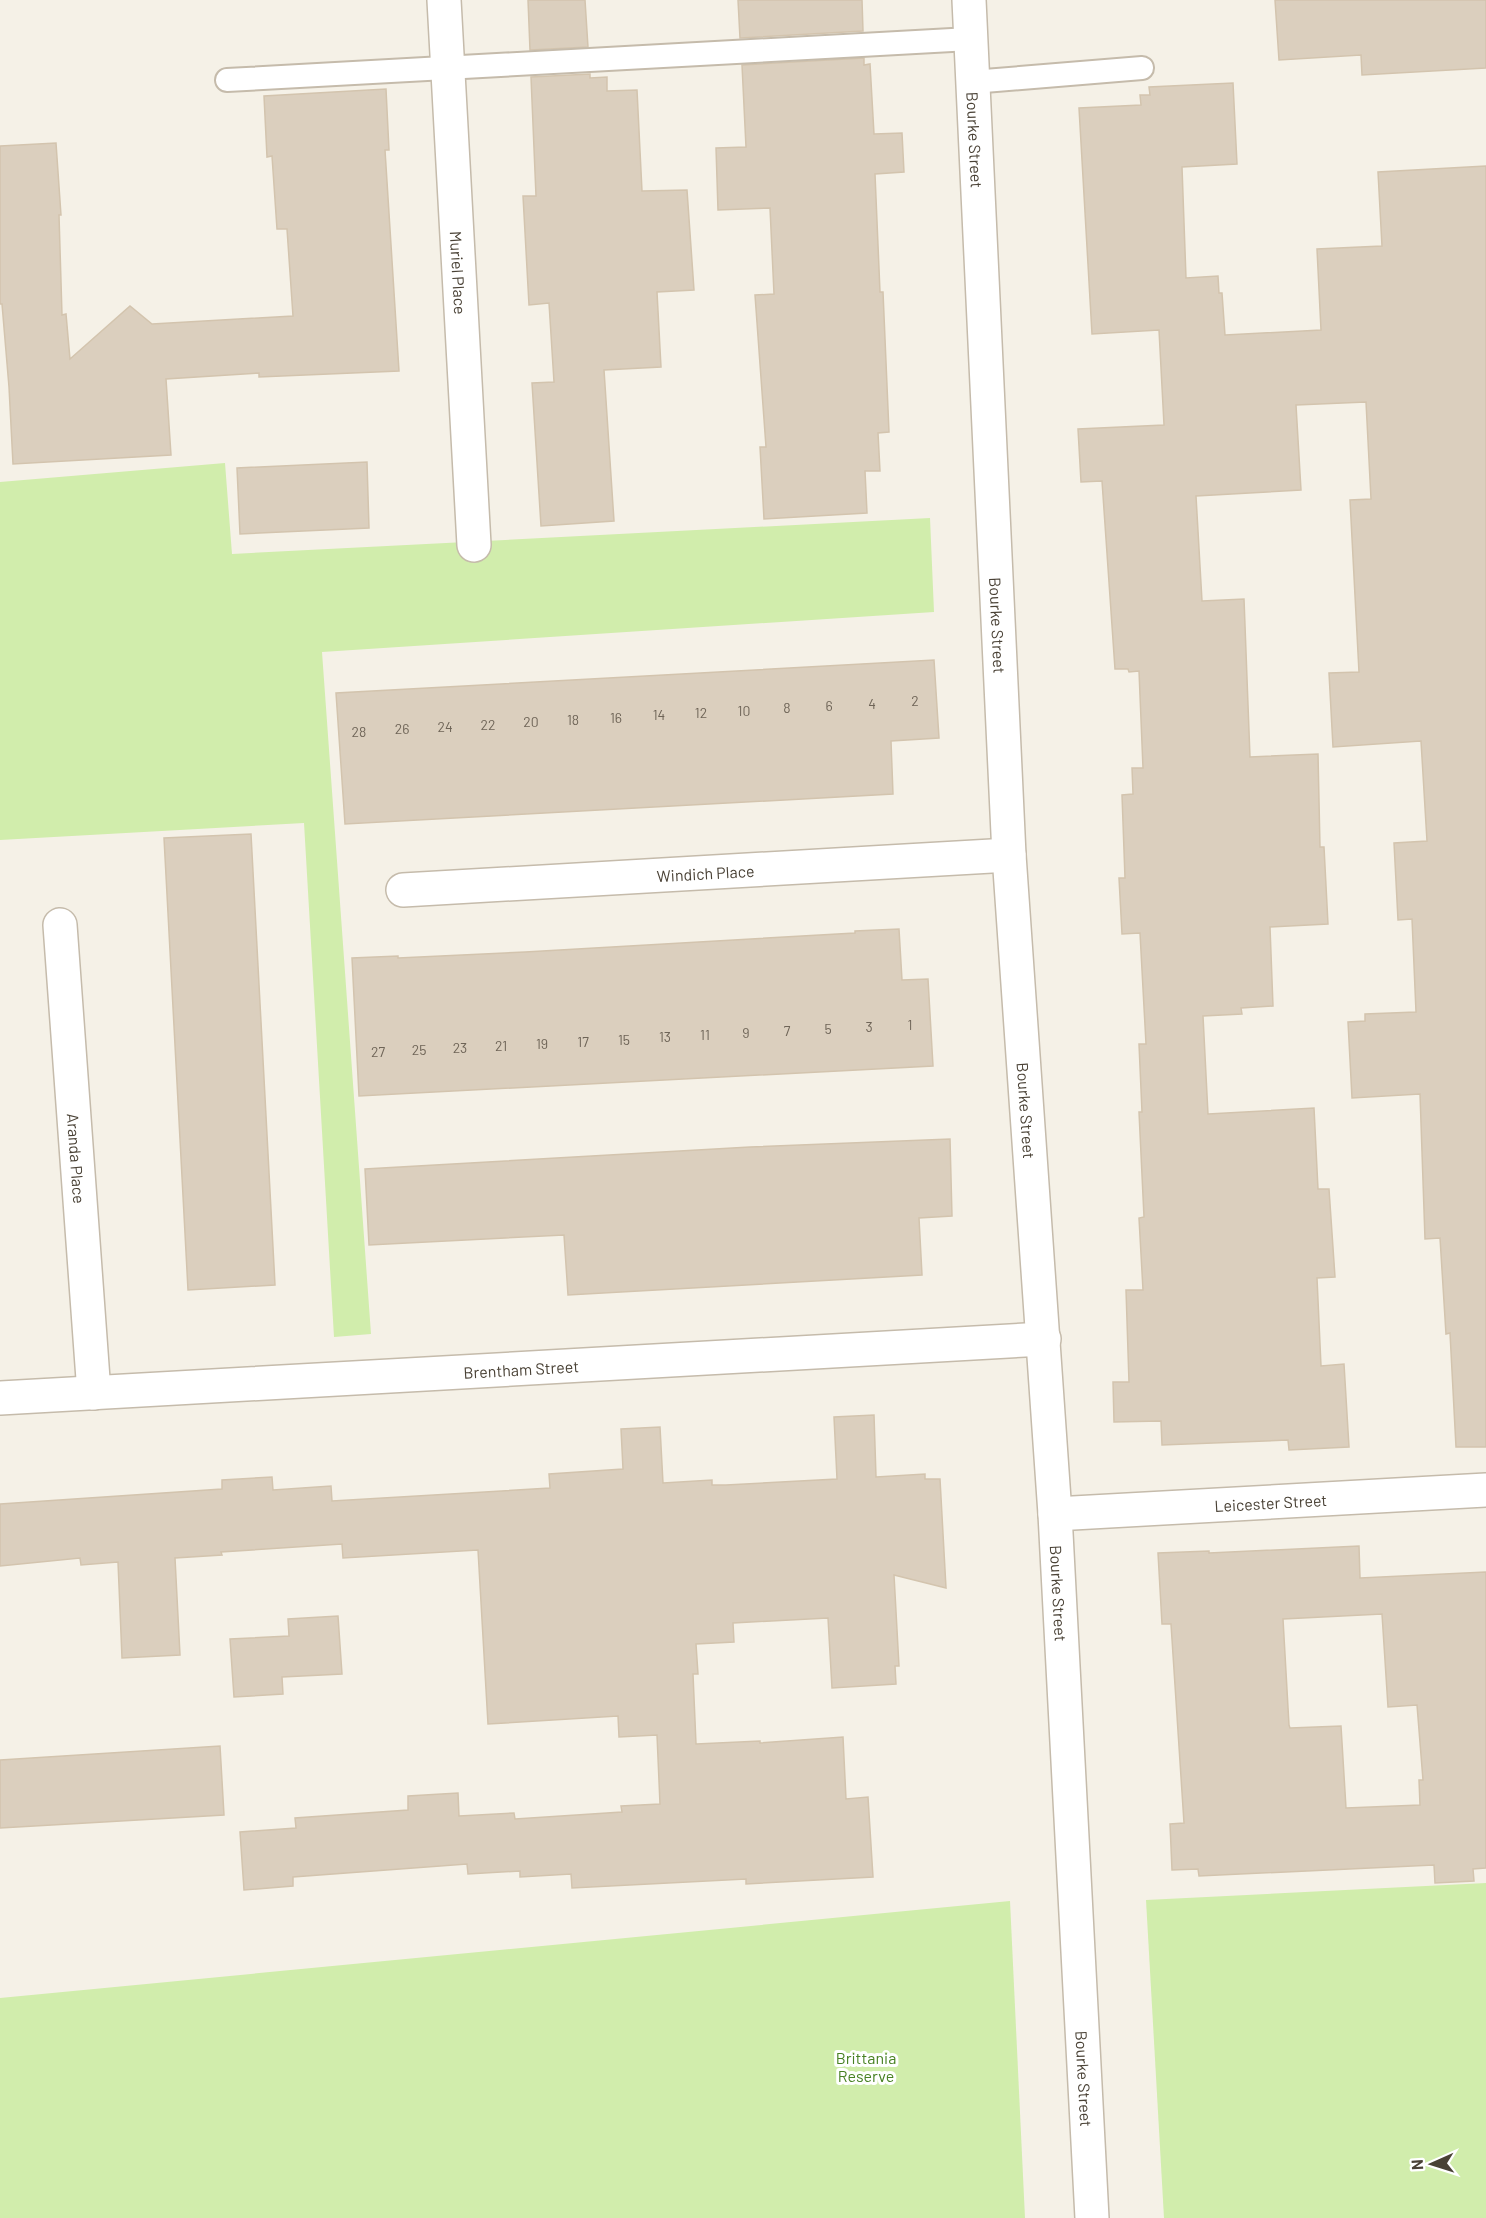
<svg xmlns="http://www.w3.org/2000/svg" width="1486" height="2218" font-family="Barlow,sans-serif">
	<rect width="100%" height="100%" fill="#f5f1e7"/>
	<!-- green -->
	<g fill="#d1edac">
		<path d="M225 463 232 554 930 518 934 612 322 652 371 1334 334 1337 304 823 0 840V482Z"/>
		<path d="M1486 1883V2218H1164L1146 1900Z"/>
		<path d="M1010 1901 1025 2218H0V1998Z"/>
	</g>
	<!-- building -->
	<g fill="#dbcfbe" stroke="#d3c4ae" stroke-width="1.5" fill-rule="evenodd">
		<path d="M528 0H585L588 47 530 50Z"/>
		<path d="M738 0H862L863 31 740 38Z"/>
		<path d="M1275 0H1486V68L1362 75 1361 55 1279 60Z"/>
		<path d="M864 58V65L870 64 874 134 902 133 904 172 875 174 880 292H883L889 432 878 433 880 471H865L867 513 764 519 760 447H766L755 295 774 294 770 208 718 210 716 148 746 147 742 65Z"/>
		<path d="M590 74V78L607 77V91L637 90 642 191 687 190 694 290 657 292 661 367 604 370 614 521 541 526 532 383 554 382 549 303 529 305 523 196H536L531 77Z"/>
		<path d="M1233 83 1237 164 1182 167 1186 278 1218 276 1219 293H1222L1225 335 1321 330 1317 249 1382 246 1378 172 1486 166V1447H1456L1450 1333 1446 1334 1440 1238 1425 1239 1420 1094 1352 1098 1348 1022 1365 1021V1014L1416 1012 1412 919 1398 920 1394 843 1427 841 1421 741 1333 747 1329 673 1359 672 1350 500 1371 499 1366 402 1296 405 1301 490 1196 496 1202 601 1244 599 1250 757 1318 754 1320 847H1324L1328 924 1270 927 1273 1006 1241 1008 1242 1014 1203 1016 1208 1114 1314 1108 1318 1189H1329L1335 1277 1317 1278 1321 1366 1344 1364 1349 1447 1289 1450 1288 1440 1162 1445 1161 1421 1114 1422 1113 1382H1129L1126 1290H1143L1139 1218 1144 1217 1139 1112H1142L1139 1044H1146L1140 933 1122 934 1119 878H1125L1122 795 1133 794 1132 768H1143L1139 671 1129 672 1128 669H1115L1102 481 1081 482 1078 429 1164 425 1159 330 1092 334 1079 108 1141 105 1140 95H1150L1149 87Z"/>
		<path d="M386 89 389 150H385L399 371 259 377V373L166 379 171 455 13 464 9 387 2 304H0V146L56 143 61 215H59L62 315 66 314 70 359 130 306 152 324 293 316 287 229H277L272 156 267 157 264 96Z"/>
		<path d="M367 462 369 528 240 534 237 468Z"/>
		<path d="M934 660 939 738 891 741 893 794 345 824 336 693Z"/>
		<path d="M251 834 275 1285 188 1290 164 838Z"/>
		<path d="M899 929 902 980 928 979 933 1066 359 1096 352 958 398 956V958L525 952 855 933V931Z"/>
		<path d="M950 1139 952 1216 919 1218 922 1275 568 1295 564 1235 369 1245 365 1169 750 1147Z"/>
		<path d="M874 1415 876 1477 925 1474V1479H940L946 1588 894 1575 899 1666H895L896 1684 832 1688 828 1618 733 1623 734 1642 696 1644 698 1674H693L696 1744 760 1741V1743L843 1737 846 1799 868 1797 873 1877 746 1884V1879L572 1888 571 1874 520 1877V1871L468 1874 467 1864 293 1877V1886L244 1890 240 1832 296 1828 295 1818 408 1810V1796L458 1793 459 1816 514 1813 515 1819 622 1812 621 1806 660 1804 657 1735 619 1737 618 1716 488 1724 478 1550 343 1558 342 1544 221 1552 222 1555 175 1558 180 1655 122 1658 118 1562 81 1565 80 1558 0 1566V1504L222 1489V1480L272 1477 273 1490 331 1486 332 1501 550 1488 549 1474 623 1469 621 1429 660 1427 663 1483 712 1480V1485H726L837 1479 834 1417Z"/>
		<path d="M1359 1546 1360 1578 1486 1572V1868L1473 1869 1474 1881 1435 1883 1434 1865 1199 1876 1198 1869 1172 1870 1170 1824 1184 1823 1171 1624H1162L1158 1553 1209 1551V1553ZM1382 1614 1388 1707 1417 1705 1423 1780H1419L1420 1805 1346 1808 1341 1726 1290 1728 1289 1725 1283 1619Z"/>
		<path d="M338 1616 342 1674 282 1677 283 1694 234 1697 230 1639 289 1636 288 1619Z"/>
		<path d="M220 1746 224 1815 0 1828V1760Z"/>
	</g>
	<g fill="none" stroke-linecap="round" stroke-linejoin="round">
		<!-- service casing -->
		<g stroke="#c5bbab" stroke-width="26">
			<g id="service">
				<path d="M227 80 970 39"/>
				<path d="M972 82 1142 68"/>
			</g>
		</g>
		<!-- minor casing -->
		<g stroke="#c5bbab" stroke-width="36">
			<g id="minor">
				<path id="s1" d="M444 0 474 545"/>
				<path id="s2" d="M969 0 1009 855 1055 1514 1092 2218"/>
				<path id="s3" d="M403 890 1009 855"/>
				<path id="s4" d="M60 925 94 1393"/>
				<path id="s5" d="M1055 1514 1486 1490"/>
			</g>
		</g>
		<!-- tertiary casing -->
		<g stroke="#c5bbab" stroke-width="36">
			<g id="tertiary">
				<path id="s6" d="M0 1398 1044 1339"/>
			</g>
		</g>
		<!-- service -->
		<use href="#service" stroke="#fff" stroke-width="22"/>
		<!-- minor -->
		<use href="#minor" stroke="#fff" stroke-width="33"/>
		<!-- tertiary -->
		<use href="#tertiary" stroke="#fff" stroke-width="33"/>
	</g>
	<g text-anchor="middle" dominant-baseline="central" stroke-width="6" stroke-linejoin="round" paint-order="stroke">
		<!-- number labels -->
		<g font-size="14" fill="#6e6457">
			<text x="915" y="700">2</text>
			<text x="872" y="703">4</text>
			<text x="829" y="705">6</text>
			<text x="787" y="707">8</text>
			<text x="744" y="710">10</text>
			<text x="701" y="712">12</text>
			<text x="659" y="714">14</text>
			<text x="616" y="717">16</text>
			<text x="573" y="719">18</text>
			<text x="531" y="721">20</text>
			<text x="488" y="724">22</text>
			<text x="445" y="726">24</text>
			<text x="402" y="728">26</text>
			<text x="359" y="731">28</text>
			<text x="910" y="1024">1</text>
			<text x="869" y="1026">3</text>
			<text x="828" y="1028">5</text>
			<text x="787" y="1030">7</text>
			<text x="746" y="1032">9</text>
			<text x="705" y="1034">11</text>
			<text x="665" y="1036">13</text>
			<text x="624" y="1039">15</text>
			<text x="583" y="1041">17</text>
			<text x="542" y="1043">19</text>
			<text x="501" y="1045">21</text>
			<text x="460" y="1047">23</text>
			<text x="419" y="1049">25</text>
			<text x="378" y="1051">27</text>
		</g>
		<!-- street labels -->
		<g font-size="16" fill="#494135" stroke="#fff">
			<text stroke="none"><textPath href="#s2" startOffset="140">Bourke Street</textPath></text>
			<text stroke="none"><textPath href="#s1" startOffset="273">Muriel Place</textPath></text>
			<text stroke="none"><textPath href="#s2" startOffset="626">Bourke Street</textPath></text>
			<text stroke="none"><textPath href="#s3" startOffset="303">Windich Place</textPath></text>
			<text stroke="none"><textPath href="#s2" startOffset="1112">Bourke Street</textPath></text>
			<text stroke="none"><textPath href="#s4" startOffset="234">Aranda Place</textPath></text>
			<text stroke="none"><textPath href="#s6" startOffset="522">Brentham Street</textPath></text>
			<text stroke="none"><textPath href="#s5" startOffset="216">Leicester Street</textPath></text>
			<text stroke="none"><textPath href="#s2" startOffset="1596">Bourke Street</textPath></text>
			<text stroke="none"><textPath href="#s2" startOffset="2082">Bourke Street</textPath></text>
		</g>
		<!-- park labels -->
		<g font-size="16" fill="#478122" stroke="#fff">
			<text x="866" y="2057">Brittania<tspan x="866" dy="18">Reserve</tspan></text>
		</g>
	</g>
	<!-- north arrow -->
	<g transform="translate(1432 2164) rotate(267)" stroke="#ffffff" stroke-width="4.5" paint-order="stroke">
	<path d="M0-4.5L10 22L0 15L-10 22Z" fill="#494135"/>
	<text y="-9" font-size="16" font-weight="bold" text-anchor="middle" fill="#494135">N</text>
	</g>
</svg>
